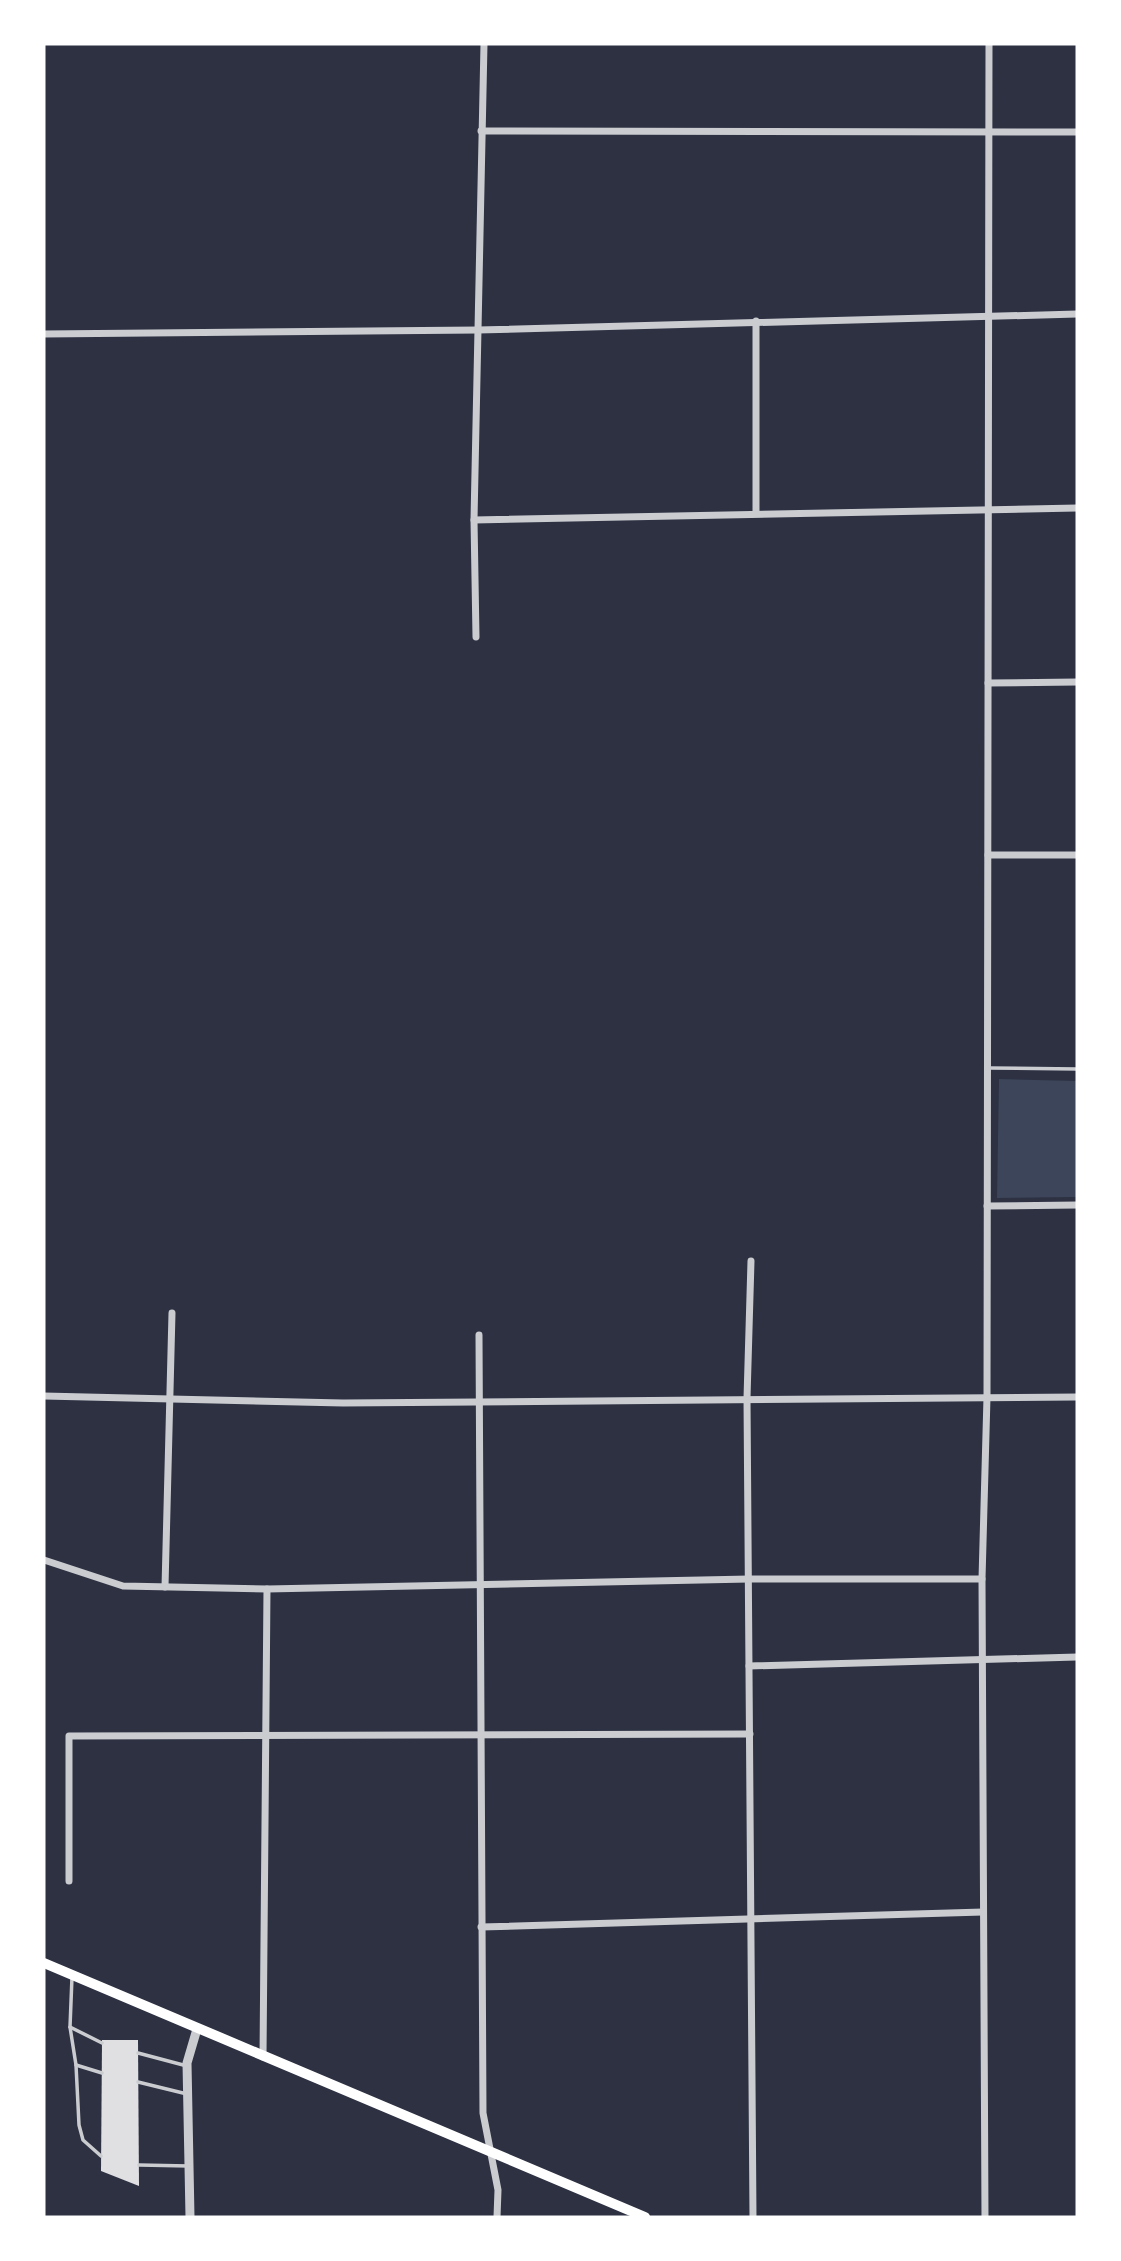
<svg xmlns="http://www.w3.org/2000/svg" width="1121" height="2261" font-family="'Sofia Sans Condensed',sans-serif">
	<rect width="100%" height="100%" fill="#2d3142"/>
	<!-- green -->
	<path fill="#3c4559" d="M999 1079 1077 1081V1197L997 1198Z"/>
	<!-- building -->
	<path fill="#e0e0e3" d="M102 2040H138L139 2186 101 2171Z"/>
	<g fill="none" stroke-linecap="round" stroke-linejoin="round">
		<!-- service -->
		<g stroke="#caccd0" stroke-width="3.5">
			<path d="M989 1068 1077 1069"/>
			<path d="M72 1977 70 2027 76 2065 79 2125 83 2140 101 2156"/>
			<path d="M70 2027 102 2043"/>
			<path d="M138 2053 187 2066"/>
			<path d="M76 2065 102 2073"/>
			<path d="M138 2082 187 2094"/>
			<path d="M139 2165 189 2166"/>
		</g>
		<!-- minor -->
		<g stroke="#caccd0" stroke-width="7">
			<path d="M481 131 1077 132"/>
			<path d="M756 321V513"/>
			<path d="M44 334 478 330 1077 314"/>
			<path d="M474 520 1077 508"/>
			<path d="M476 637 474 520 484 44"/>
			<path d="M988 683 1077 682"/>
			<path d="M988 855H1077"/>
			<path d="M987 1206 1077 1205"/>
			<path d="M751 1261 747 1398 753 2217"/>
			<path d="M479 1335 483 2113 498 2190 497 2217"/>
			<path d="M44 1396 343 1403 1077 1397"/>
			<path d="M44 1560 123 1586 267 1589 749 1579H982"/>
			<path d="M165 1587 172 1313"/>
			<path d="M749 1666 1077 1657"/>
			<path d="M69 1881V1736L750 1734"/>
			<path d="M481 1927 983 1912"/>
			<path d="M263 2057 267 1589"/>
			<path d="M985 2217 982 1579 987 1397 989 44"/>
		</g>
		<!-- tertiary -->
		<path stroke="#caccd0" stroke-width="9" d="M190 2217 187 2063 197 2029"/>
		<!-- primary -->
		<path stroke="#fff" stroke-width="10" d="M44 1963 645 2217"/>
	</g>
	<!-- border -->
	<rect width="1121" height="2261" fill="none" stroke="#ffffff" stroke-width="91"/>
</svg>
